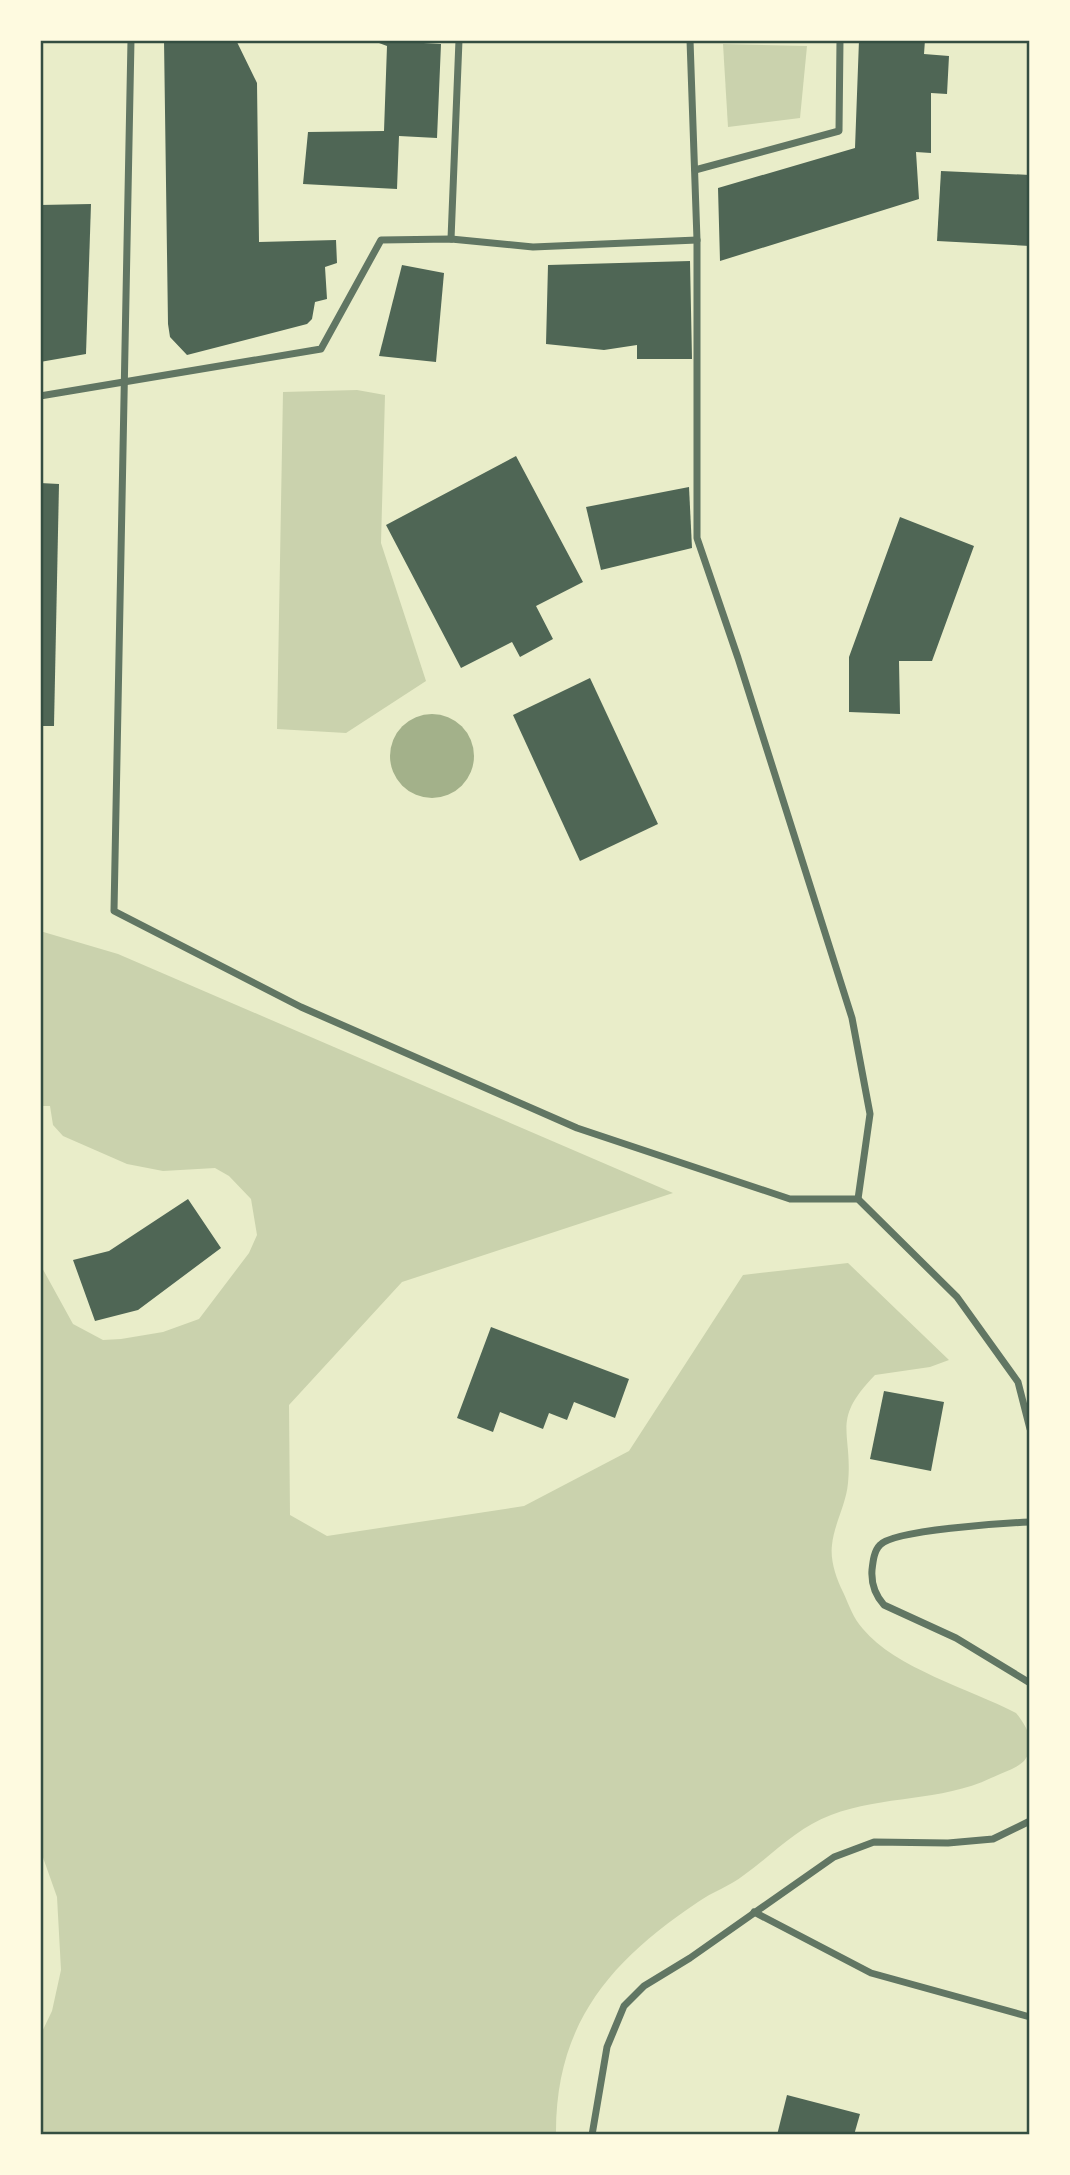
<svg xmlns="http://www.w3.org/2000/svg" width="1070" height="2175" font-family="Rubik,sans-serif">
	<rect width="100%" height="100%" fill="#e9edc9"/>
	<!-- green -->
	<g fill="#cad2ad">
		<path d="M723 44 807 46 800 118 728 127Z"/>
		<path d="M357 390 385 395 381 543 426 681 346 733 277 729 283 392Z"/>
		<path d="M40 931 118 954 673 1193 402 1282 289 1405 290 1515 327 1536 524 1506 629 1451 743 1275 848 1263 949 1360 930 1367 875 1375C830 1421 853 1431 848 1483 846 1505 834 1524 832 1545 830 1560 836 1578 843 1592 849 1605 853 1618 863 1629 895 1668 970 1689 1016 1713 1027 1726 1037 1745 1024 1761 1016 1769 1001 1773 991 1778 941 1802 883 1795 831 1815 798 1827 772 1855 744 1875 730 1886 712 1892 698 1902 610 1961 555 2024 556 2135H40V2036L52 2011 61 1970 57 1897 40 1849V1264L73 1324 103 1340 121 1339 163 1332 199 1319 249 1253 257 1235 251 1199 229 1176 215 1168 163 1171 127 1164 63 1136 53 1125 50 1106H40Z"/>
	</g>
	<!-- water -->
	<circle fill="#a3b18a" cx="432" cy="756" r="42"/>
	<!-- building -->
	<g fill="#4f6655">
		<path d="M164 40H236L257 83 259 242 336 240 337 263 325 267 327 299 315 302 312 319 307 324 187 355 170 337 168 324Z"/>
		<path d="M371 40 441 44 437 138 399 136 397 189 303 184 308 132 384 131 387 46Z"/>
		<path d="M859 40H925L924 54 949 56 947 94 931 93V153L916 152 919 199 720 261 718 188 855 148Z"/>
		<path d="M941 171 1030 175V246L937 241Z"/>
		<path d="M91 204 86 354 40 362V205Z"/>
		<path d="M690 261 692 359H637V345L604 350 546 344 548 265Z"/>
		<path d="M402 265 444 273 436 362 379 356Z"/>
		<path d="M516 456 583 582 536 606 553 639 520 657 512 642 461 668 386 525Z"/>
		<path d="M40 483 59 484 54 726H40Z"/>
		<path d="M689 487 692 548 601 570 586 507Z"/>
		<path d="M900 517 974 546 932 661H899L900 714 849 712V657Z"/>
		<path d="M590 678 658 824 580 861 513 715Z"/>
		<path d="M188 1199 221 1248 138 1310 95 1321 73 1260 109 1251Z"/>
		<path d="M491 1327 629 1379 615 1418 574 1402 567 1420 549 1413 543 1429 500 1412 493 1432 457 1418Z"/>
		<path d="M884 1391 944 1402 931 1471 870 1459Z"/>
		<path d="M787 2095 860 2114 854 2135H777Z"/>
	</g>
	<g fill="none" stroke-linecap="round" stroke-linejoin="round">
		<!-- minor -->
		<g stroke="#617663" stroke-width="7">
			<path d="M131 40 114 911 301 1007 577 1128 790 1199H858L957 1297 1018 1382 1030 1429"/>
			<path d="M690 40 697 240V538L738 658 852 1018 870 1114 858 1199"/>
			<path d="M695 170 839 131 840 40"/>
			<path d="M451 239 459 40"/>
			<path d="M40 396 321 349 381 240 451 239 533 247 697 240"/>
			<path d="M1030 1522C1005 1523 893 1530 880 1545 874 1551 873 1561 872 1570 871 1584 875 1595 884 1605L956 1638 1030 1683"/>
			<path d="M754 1912 871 1973 1030 2017"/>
			<path d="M592 2135 607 2047 624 2006 644 1986 690 1958 834 1857 874 1842 948 1843 993 1839 1030 1821"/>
		</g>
	</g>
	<!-- border -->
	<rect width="1070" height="2175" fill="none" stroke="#fefae0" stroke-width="84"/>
	<rect x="42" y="42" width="986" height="2091" fill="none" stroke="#344e41" stroke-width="2.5"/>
</svg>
